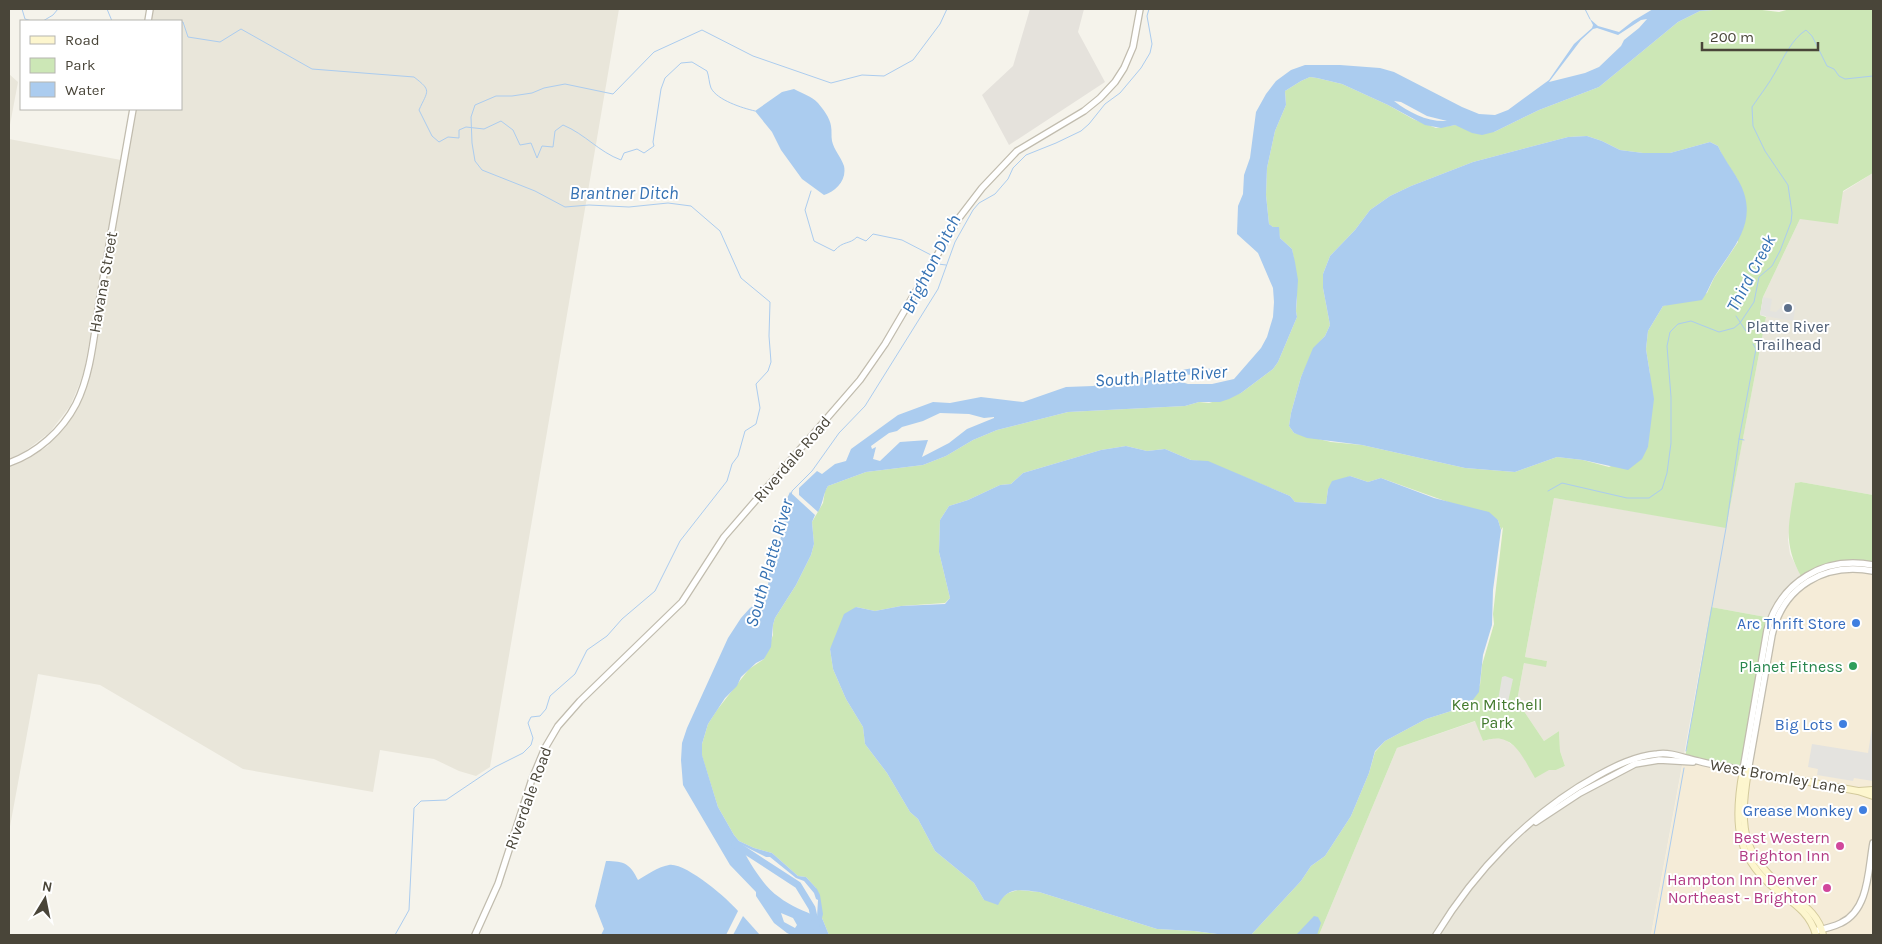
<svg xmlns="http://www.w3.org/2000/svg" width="1882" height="944" font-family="Karla,sans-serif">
	<rect width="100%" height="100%" fill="#f5f3eb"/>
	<!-- residential -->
	<g fill="#e9e6da">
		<path d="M153 9H619L490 767 476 776 459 771 434 759 380 750 373 792 243 769 100 685 38 674 9 832V466L26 460 48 446 74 415 82 400 88 382 136 109H181V21H151Z"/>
		<path d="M9 74 18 82 9 130Z"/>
		<path d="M9 139 121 160 84 371 79 385 70 406 50 432 24 452 9 459Z"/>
		<path d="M1873 173V495L1801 482 1795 483 1788 540 1790 554 1802 578 1790 588 1771 618 1711 607 1651 935H1319L1397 748 1476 721 1483 741 1495 738 1504 739 1549 770H1556L1565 766 1560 751 1559 731 1544 741 1517 701 1524 663 1547 661 1525 657 1554 498 1726 527 1766 317 1763 297 1800 219Z"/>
	</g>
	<!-- commercial -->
	<path fill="#f5ecd8" d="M1873 571V935H1651L1683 762H1699L1748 771 1772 635 1789 598 1822 574Z"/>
	<!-- industrial -->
	<path fill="#e5e2dc" d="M1030 9H1084L1078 32 1105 82 1009 145 982 95 1013 66Z"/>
	<!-- green -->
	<g fill="#cce7b6" fill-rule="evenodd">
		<path d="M1726 9H1754L1779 12 1790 9H1873V173L1843 191 1838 224 1800 219 1763 297 1760 315 1766 317 1726 528 1554 498 1525 657 1547 661 1546 667 1524 663 1517 701 1544 741 1559 731 1560 751 1565 766 1556 770H1549L1535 778C1522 756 1513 730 1483 741L1475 721 1397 748 1319 935H1251L1301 881 1311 866 1325 856 1351 816 1369 773 1375 752 1385 741 1426 719 1464 707 1480 685 1482 665 1494 624 1493 614 1503 527 1501 530 1498 520 1381 478 1368 482 1350 476 1328 489 1326 504 1295 502 1290 496 1208 462 1191 460 1165 449 1147 451 1126 446 1101 450 1023 473 1011 484 1000 485 968 500 949 506 940 520 939 552 950 598 945 603 901 606 875 611 856 607 830 649 833 669 846 699 863 727 865 744 887 773 910 812 918 819 935 851 974 883 984 900 1003 897 1008 893 1018 890 1039 892 1157 929 1194 931 1225 935H829L822 918 816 888 806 877 798 876 772 853 754 848 739 841 734 835 718 807 702 756V744L708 724 717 710 749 669 764 659 773 635V625L775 618 796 585 811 555 814 544 812 522 823 503 825 491 828 486 866 472 923 465 946 456 973 440 997 430 1068 412 1185 406 1199 402 1209 403 1241 393 1273 369 1278 362 1297 317 1296 311 1297 300 1296 272 1292 249 1280 238 1279 232 1269 224 1266 195 1267 168 1275 131 1286 105 1285 91 1301 81 1310 77 1317 78 1342 84 1388 105 1413 119 1436 128 1455 125 1494 132 1539 110 1599 87 1678 22 1700 11ZM1587 136 1602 141 1620 150 1643 153H1670L1710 142 1718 146 1723 157 1738 180V242L1714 278 1707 293 1663 306 1648 331 1646 349 1650 374 1648 447 1609 467 1583 460 1557 457 1515 472 1465 468 1362 445 1331 442 1294 433 1289 426 1291 413 1301 377 1315 347 1325 336 1330 325 1323 288V274L1330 256 1355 230 1370 210 1390 196 1411 186 1473 162 1568 137Z"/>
		<path d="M1801 482 1873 495V565L1842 563 1802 578C1781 541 1790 522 1795 483Z"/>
		<path d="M1711 607 1771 618 1743 770 1685 758Z"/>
	</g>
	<!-- parking -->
	<g fill="#e4e3df">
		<path d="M1763 297 1772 299 1770 311 1776 312 1785 303 1796 305 1793 321 1760 315Z"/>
		<path d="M1505 676 1513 679 1508 702 1498 701 1502 677Z"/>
		<path d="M1873 722V781L1854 778 1853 781 1817 775 1818 769 1808 767 1812 744 1868 753Z"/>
	</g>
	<!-- water -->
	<g fill="#abccef" fill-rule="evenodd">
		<path d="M1653 9H1726L1700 11 1678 22 1599 87 1539 110 1494 132 1482 135 1472 133 1455 125 1441 128 1425 125 1388 105 1342 84 1317 78 1310 77 1301 81 1285 91 1286 105 1275 131 1267 168 1266 195 1269 224 1273 227H1279L1280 238 1292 249 1295 262 1298 280 1296 311 1297 317 1278 362 1273 369 1241 393 1229 399 1220 402H1199L1185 406 1068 412 997 430 973 440 946 456 923 465 866 472 828 486C823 494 823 504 818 512L799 495V488L817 471 822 474 835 464 846 461 851 449 898 415 933 402 950 403 981 397 1023 402 1066 387 1093 386 1193 368 1215 369 1224 367 1226 369C1208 375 1188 373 1169 378L1188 384H1212L1234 379 1261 348 1267 337 1273 317 1274 302 1273 288 1258 253 1237 234 1238 206 1243 194 1244 175 1250 158 1256 112 1266 94 1276 81 1291 70 1305 65H1340L1380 68 1394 72 1462 107 1479 114 1495 115 1508 110 1549 80 1574 44 1592 28 1593 25 1590 19 1598 26 1619 32 1633 21ZM1647 19 1639 28 1624 40 1621 46 1599 67 1585 73 1549 82 1581 40 1593 29 1597 28 1618 35 1641 20ZM1394 101 1401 102 1427 116 1447 121C1427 122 1410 113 1394 101ZM940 413 969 414 984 418 994 417V418L967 429 949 443 922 457 928 440 900 442 880 461 873 459 876 447 872 449 871 446 889 433 897 431 902 427 923 421Z"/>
		<path d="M794 89C803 94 811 96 818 103 823 109 830 118 831 126 832 131 831 136 832 141 834 150 841 157 844 166 847 180 836 191 824 195L802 179 781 150 772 132 755 111 782 92Z"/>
		<path d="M1587 136 1602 141 1620 150 1643 153H1670L1710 142 1718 146C1725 162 1739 177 1744 193 1755 227 1731 250 1715 276 1710 284 1708 292 1702 300L1663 306 1648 331 1646 349 1654 399 1648 447 1642 459 1628 470 1583 460 1557 457 1515 472 1465 468 1362 445 1307 438 1294 433 1289 426 1291 413 1301 377 1313 348 1325 336 1330 325 1323 288V274L1330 256 1355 230 1370 210 1390 196 1411 186 1473 162 1568 137Z"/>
		<path d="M1126 446 1147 451 1165 449 1191 460 1208 461 1290 496 1295 502 1326 504 1328 489 1332 481 1350 476 1368 482 1381 478 1434 498 1489 512 1498 520 1501 530 1493 590 1492 625 1483 655 1479 692 1472 701 1464 707 1426 719 1385 741 1375 751 1369 773 1351 816 1325 856 1311 866 1301 881 1251 935H1225L1194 931 1157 929 1039 892C1021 890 1008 886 998 905L984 900 974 883 935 851 918 819 910 812 887 773 865 744 863 727 846 699 833 669 830 649 844 614 856 607 875 611 901 606 945 604 950 598 939 552 940 520 949 506 968 500 1000 485 1011 484 1023 473 1101 450Z"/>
		<path d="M790 492 815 515 812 522 814 544 811 555 796 585 775 618 773 625 771 647 764 659 756 663 741 677 737 686 725 698 708 724 702 744V755L718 807 734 835 739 841 754 848 772 853 798 876 806 877 817 889 820 895 823 914 822 918 829 935H791L787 933 774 923 756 896V892L730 865 683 785 681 760 682 743 687 728 728 638 741 618 750 608 761 600 767 588 770 577 764 579 765 574 777 554 782 532V509ZM740 844 766 857H770L796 878 804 881 814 893 816 899 818 900 817 917C805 911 790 906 779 897 763 886 749 862 740 844ZM781 913 793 918 797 925 795 928 784 922Z"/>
		<path d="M606 861C625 861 630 864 638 880 648 874 658 867 669 865 685 862 728 899 738 911L726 935H601L604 929 595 906Z"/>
		<path d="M743 916 760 935H733Z"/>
		<path d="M1314 916 1318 917 1321 923 1317 935H1296Z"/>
	</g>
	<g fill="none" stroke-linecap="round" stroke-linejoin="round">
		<!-- stream -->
		<g stroke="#abccef" stroke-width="1">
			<path d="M22 9 25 19 32 21"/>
			<path d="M107 9 112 21"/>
			<path d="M1585 9 1590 19"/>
			<path d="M43 21 53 15 58 9"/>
			<path d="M181 22H183L188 37 220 42 241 29 312 69 414 77C432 91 428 90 419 110L432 136 439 142 448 137 459 138V130L466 127 484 129 501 121 513 130 520 145 531 143 537 158 542 146 553 147 555 131 563 125C585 134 599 152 621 160L624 153 637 149 644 153 654 146 653 142 661 89 665 78 681 63 692 62 707 71C709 76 709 83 711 88 717 100 742 108 755 111"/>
			<path d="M811 191 805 210 814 241 834 251C844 240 849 245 857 237L866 241 873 234 902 240 931 255"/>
			<path d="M938 264 946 265"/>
			<path d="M1736 316 1746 331"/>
			<path d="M1744 440 1739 439 1756 349 1753 344"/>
			<path d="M1548 491 1562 483 1627 498H1649L1662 489 1667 473 1671 443V397L1667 346 1670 332 1678 324 1691 321 1719 332 1734 328 1740 323 1754 302 1759 277 1772 266 1780 251 1791 222 1792 213 1788 185 1765 151 1753 126 1752 107C1760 95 1769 84 1776 71 1784 57 1792 39 1806 30L1812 36 1827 66 1834 69 1839 76 1845 79 1873 76"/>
			<path d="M791 495 792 491 812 471 839 433 865 406 938 289 955 242 973 210 979 203 995 194 1008 179 1013 168 1026 155 1056 143 1081 131 1089 124 1105 104 1120 93 1141 68 1150 53 1152 44 1147 16 1149 9"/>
			<path d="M1686 751 1726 528 1739 439"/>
			<path d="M395 935 409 910 414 808 421 801 446 800 495 767 523 753 531 745 533 738 528 723 531 717 540 716 546 709 550 696 575 674 587 650 607 636 622 619 655 591 680 541 727 481 732 464 738 456 745 431 756 424 760 408 756 384 768 371 771 362 769 336 770 302 741 278 720 231 691 206 668 203 629 207 589 205 565 207 535 191 482 170 475 161 472 143 471 117 475 105 496 96H512L532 93 544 88 565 84 613 94 654 52 702 30 753 56 831 83 862 75 884 76 913 60 940 24 947 9"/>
			<path d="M1654 935 1684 768"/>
		</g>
		<!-- river -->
		<path stroke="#abccef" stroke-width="7" d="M735 844 798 885 812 908 818 935"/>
		<!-- tertiary casing -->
		<g stroke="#c1bcae" stroke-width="8">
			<g id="tertiary">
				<path d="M148 21 150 9"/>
				<path d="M9 463C37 453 62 431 76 404 92 372 94 332 100 297 111 234 122 171 133 109"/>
				<path d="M1748 771 1772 635C1783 586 1825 562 1873 571"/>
				<path d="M1536 822 1580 793 1635 764 1659 760 1693 762"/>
				<path d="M1815 931C1824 929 1833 927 1841 923 1869 910 1868 870 1873 843"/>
				<path d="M475 935 498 884 532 779 545 748 558 726 580 701 682 602 724 537 860 380 885 344 959 218 982 188 1017 151 1084 111 1100 98 1115 82 1124 68 1133 47 1140 9"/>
				<path d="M1436 935C1475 871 1530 813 1597 776 1615 766 1635 756 1657 754 1672 752 1683 758 1698 761 1712 765 1728 767 1743 770L1767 630C1781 581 1824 556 1873 565"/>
			</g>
		</g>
		<!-- secondary casing -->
		<g stroke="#d3ca9c" stroke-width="8">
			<g id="secondary">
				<path d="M1748 771C1738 833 1743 856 1793 896 1807 907 1820 918 1823 935"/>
				<path d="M1859 791 1873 790"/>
				<path d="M1816 935C1811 916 1798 906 1783 895 1735 860 1733 824 1743 770L1858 791 1873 796"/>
			</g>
		</g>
		<!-- tertiary -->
		<use href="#tertiary" stroke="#fff" stroke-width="5.5"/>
		<!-- secondary -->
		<use href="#secondary" stroke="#fdf6ce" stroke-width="6"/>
	</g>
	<!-- markers -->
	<circle fill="#5c6f8a" stroke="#fff" stroke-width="2" cx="1788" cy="308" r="5"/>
	<g fill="#3f7fe0" stroke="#fff" stroke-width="2">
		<circle cx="1856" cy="623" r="5"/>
		<circle cx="1843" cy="724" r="5"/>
		<circle cx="1863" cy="810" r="5"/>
	</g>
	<circle fill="#2e9e5b" stroke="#fff" stroke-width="2" cx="1853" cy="666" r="5"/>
	<g fill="#d1479c" stroke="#fff" stroke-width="2">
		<circle cx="1840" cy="846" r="5"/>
		<circle cx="1827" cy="888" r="5"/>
	</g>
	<g text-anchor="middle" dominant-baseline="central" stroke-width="4" stroke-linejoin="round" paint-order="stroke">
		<!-- street labels -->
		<g font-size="16" fill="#494539" stroke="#fff">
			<text transform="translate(103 282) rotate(-80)">Havana Street</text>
			<text transform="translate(792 459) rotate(-49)">Riverdale Road</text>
			<text transform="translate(1778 776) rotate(10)">West Bromley Lane</text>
			<text transform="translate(528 798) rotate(-70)">Riverdale Road</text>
		</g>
		<!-- service labels -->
		<g font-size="16" fill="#4e5e75" stroke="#fff">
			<text x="1788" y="326">Platte River<tspan x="1788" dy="18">Trailhead</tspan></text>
		</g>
		<!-- shop labels -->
		<g font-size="16" fill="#366cbe" stroke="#fff" text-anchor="end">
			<text x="1846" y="623">Arc Thrift Store</text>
			<text x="1833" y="724">Big Lots</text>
			<text x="1853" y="810">Grease Monkey</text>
		</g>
		<!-- leisure labels -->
		<g font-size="16" fill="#27864d" stroke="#fff" text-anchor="end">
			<text x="1843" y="666">Planet Fitness</text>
		</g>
		<!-- park labels -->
		<g font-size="16" fill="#427a2d" stroke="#fff">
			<text x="1497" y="704">Ken Mitchell<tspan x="1497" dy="18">Park</tspan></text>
		</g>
		<!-- hotel labels -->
		<g font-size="16" fill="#b23c85" stroke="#fff" text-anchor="end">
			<text x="1830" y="837">Best Western<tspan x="1830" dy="18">Brighton Inn</tspan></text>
			<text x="1817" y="879">Hampton Inn Denver<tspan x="1817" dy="18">Northeast - Brighton</tspan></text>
		</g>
		<!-- water labels -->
		<g font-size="18" font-style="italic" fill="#3471b3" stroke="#fff">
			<text x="624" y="193">Brantner Ditch</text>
			<text transform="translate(931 264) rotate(-63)">Brighton Ditch</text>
			<text transform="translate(1751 273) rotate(-62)">Third Creek</text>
			<text transform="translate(1161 376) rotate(-4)">South Platte River</text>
			<text transform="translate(769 563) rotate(-74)">South Platte River</text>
		</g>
	</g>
	<!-- border -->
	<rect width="1882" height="944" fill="none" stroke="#494539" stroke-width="20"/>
	<!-- legend -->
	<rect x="20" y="20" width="162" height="90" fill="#ffffff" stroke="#b6b5b0"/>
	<rect x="30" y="36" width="25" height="8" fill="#fdf6ce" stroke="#b6b5b0"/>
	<text x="65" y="45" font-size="15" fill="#494539">Road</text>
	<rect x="30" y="58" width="25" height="15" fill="#cce7b6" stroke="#b6b5b0"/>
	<text x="65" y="70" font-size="15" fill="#494539">Park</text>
	<rect x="30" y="82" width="25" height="15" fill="#abccef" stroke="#b6b5b0"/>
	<text x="65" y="95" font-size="15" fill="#494539">Water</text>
	<!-- north arrow -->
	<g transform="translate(45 899) rotate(10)" stroke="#ffffff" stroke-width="4" paint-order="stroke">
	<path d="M0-4L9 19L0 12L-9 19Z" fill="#494539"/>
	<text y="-8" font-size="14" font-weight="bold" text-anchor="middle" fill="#494539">N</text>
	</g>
	<!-- scale -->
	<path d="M1702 42v8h116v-8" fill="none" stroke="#494539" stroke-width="2.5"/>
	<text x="1710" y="42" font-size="15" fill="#494539" stroke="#ffffff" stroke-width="4" paint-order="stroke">200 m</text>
</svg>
